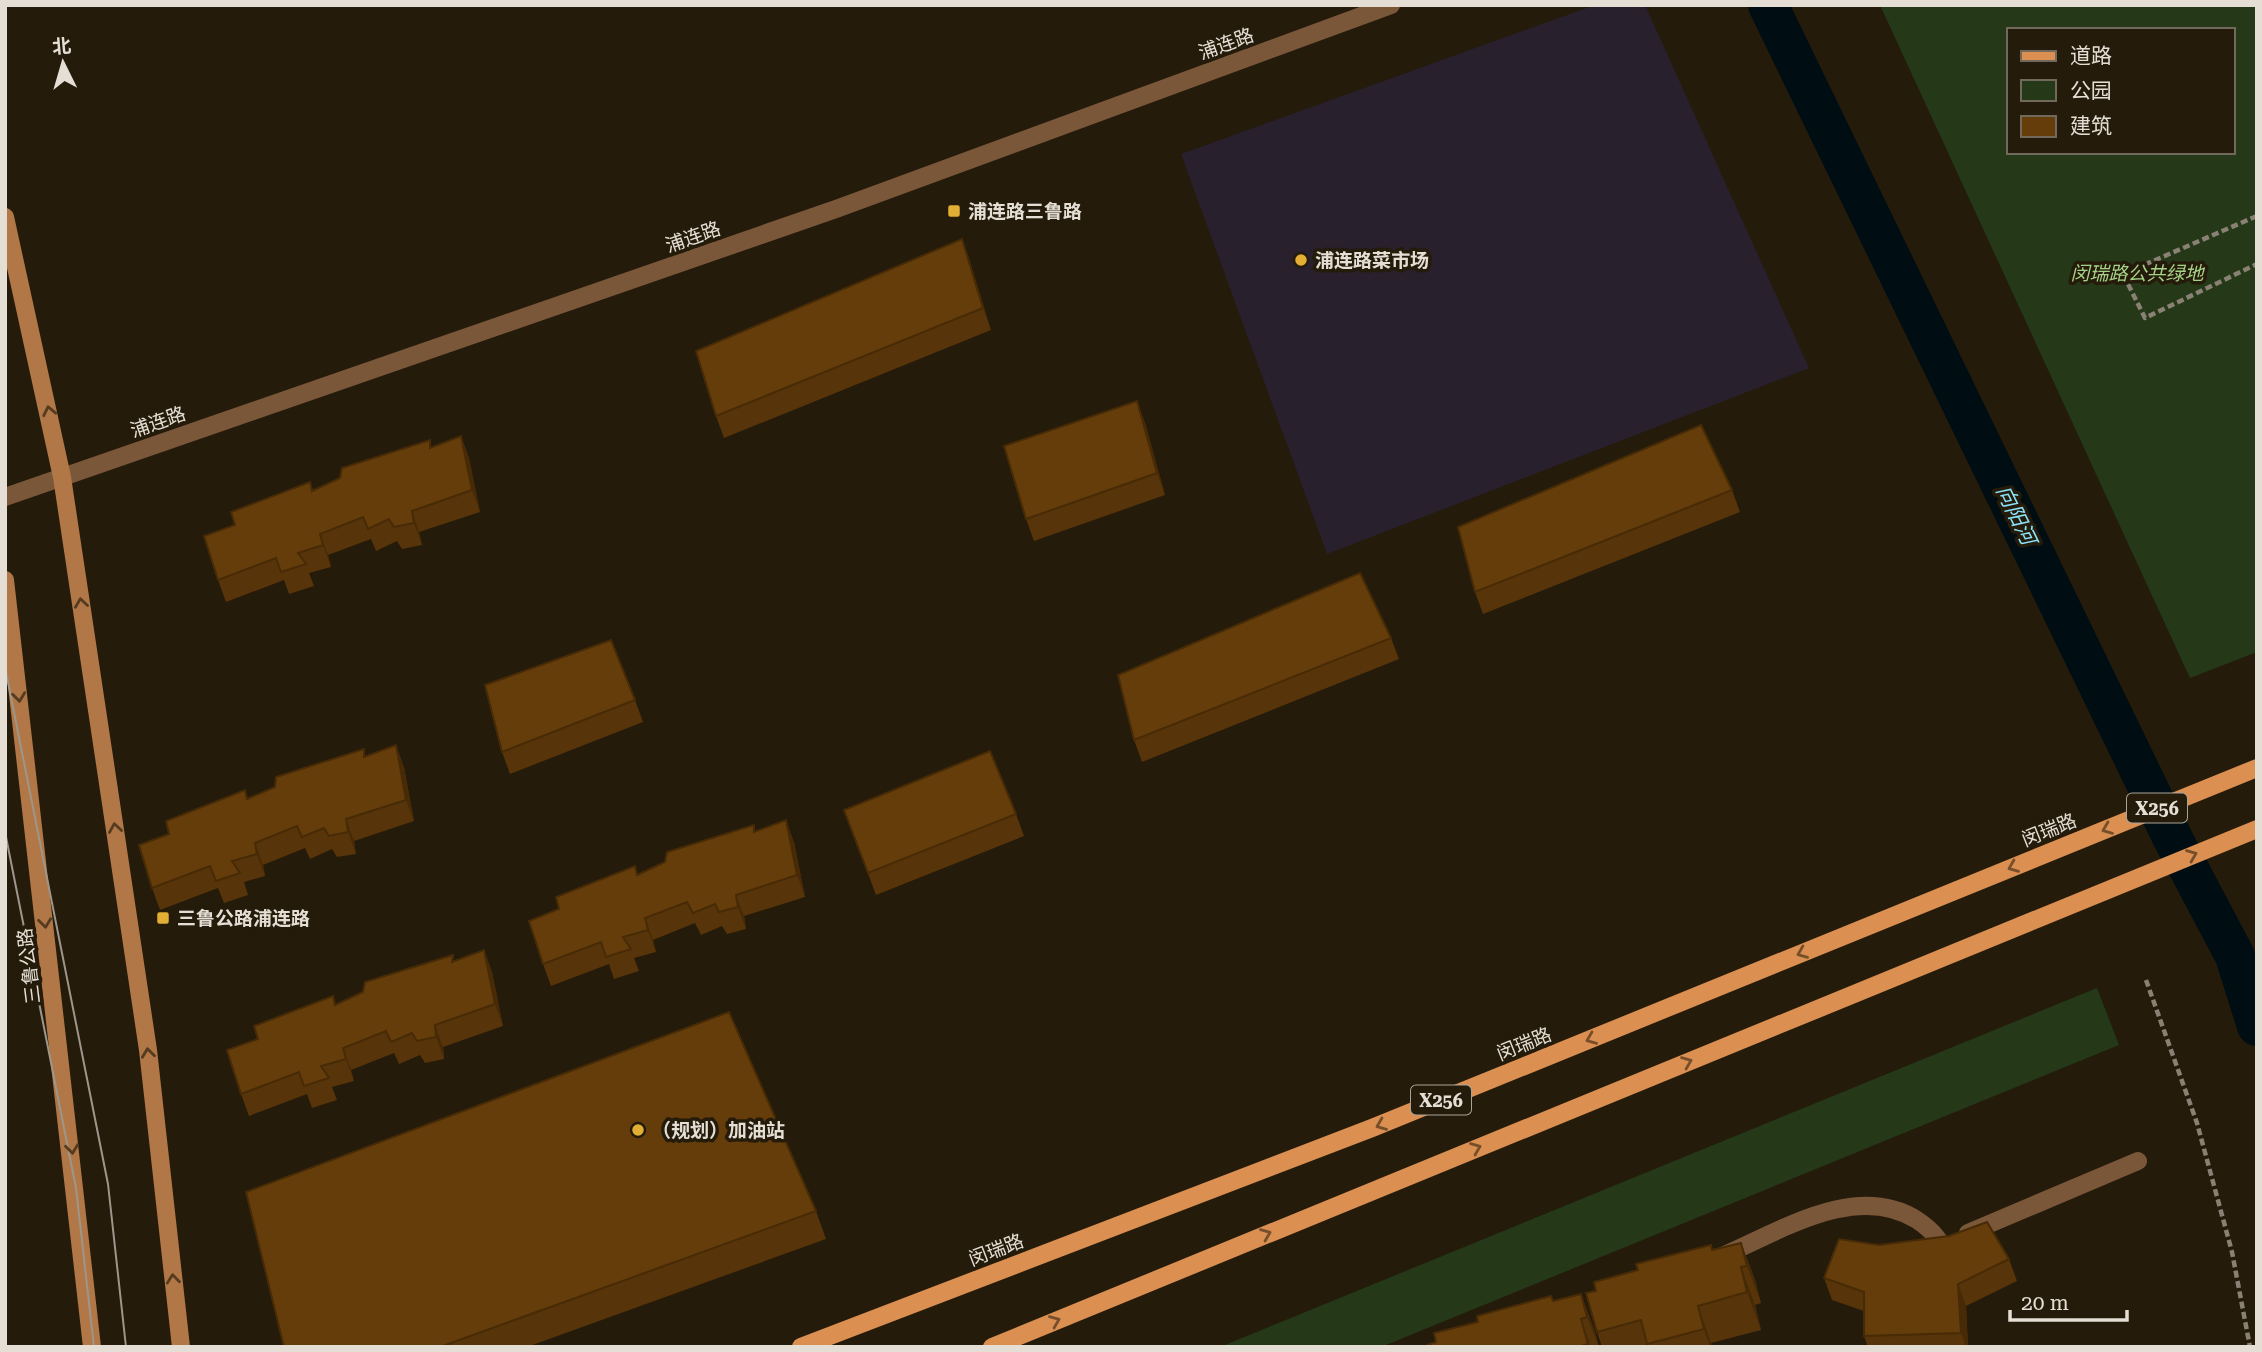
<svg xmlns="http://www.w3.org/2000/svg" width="2262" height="1352" font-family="'Roboto Serif','Noto Sans SC',serif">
	<rect width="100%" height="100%" fill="#241b0b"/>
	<!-- commercial -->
	<path fill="#29202e" d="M1595 5H1645L1809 368 1327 554 1181 154Z"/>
	<!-- green -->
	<g fill="#253918" fill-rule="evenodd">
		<path d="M1880 5H2257V652L2190 678ZM2008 30H2232V152H2008Z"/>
		<path d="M2097 988 2119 1045 1381 1347H1220Z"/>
	</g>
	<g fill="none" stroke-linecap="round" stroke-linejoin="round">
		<!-- canal -->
		<path stroke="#000d13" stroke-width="40" d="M1768 5 2172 837 2235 956 2257 1026"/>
		<!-- path -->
		<g stroke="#888174" stroke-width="4.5" stroke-dasharray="7 3.5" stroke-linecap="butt">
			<path d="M2257 216 2123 274 2145 318 2257 264"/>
			<path d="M2146 980 2197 1123 2232 1252 2250 1347"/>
		</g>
		<!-- service -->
		<g stroke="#7b573a" stroke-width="18">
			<path d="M1968 1233 2138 1161"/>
			<path d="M1720 1257C1779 1232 1856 1181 1917 1220 1932 1230 1941 1240 1947 1257"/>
		</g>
		<!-- minor -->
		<path stroke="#7b573a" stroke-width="18" d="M5 497 836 209 1391 5"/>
		<!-- secondary -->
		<g stroke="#b17747" stroke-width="18">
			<path d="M5 217 62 477 148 1050 181 1347"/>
			<path d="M5 580 92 1347"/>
		</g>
		<!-- primary -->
		<g stroke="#db8f51" stroke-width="18">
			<path d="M801 1347 1372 1128 2257 768"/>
			<path d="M992 1347 2257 829"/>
		</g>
		<!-- tram -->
		<g stroke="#9d968a" stroke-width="2">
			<path d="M5 667 108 1184 126 1347"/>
			<path d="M5 832 76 1188 94 1347"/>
		</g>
	</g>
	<!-- wall -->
	<g fill="#573409">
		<path d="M962 239 991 330 724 438 716 416Z"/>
		<path d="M1137 401 1145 423 1165 495 1034 541 1026 519Z"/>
		<path d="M461 436 469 458 480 512 419 532 422 545 402 549 397 541 376 551 371 539 328 555 331 567 309 573 314 586 289 594 284 580 226 602 218 580 235 525 310 482 313 490Z"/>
		<path d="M1732 490 1740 512 1483 614 1475 592Z"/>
		<path d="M1391 638 1399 659 1142 762 1134 740Z"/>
		<path d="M635 700 643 722 510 774 502 752Z"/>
		<path d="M366 756 404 767 414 821 354 841 356 854 337 857 332 849 310 859 305 848 263 865 265 876 244 882 248 895 224 903 218 888 160 910 152 888 169 834 248 799Z"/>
		<path d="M844 810 1016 814 1024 836 876 895Z"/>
		<path d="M757 831 794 842 805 897 744 916 746 929 727 934 722 926 701 935 695 923 653 940 656 952 634 958 639 971 614 979 609 964 551 986 543 964 559 909 638 875Z"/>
		<path d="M484 950 492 972 503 1026 443 1047 444 1059 425 1063 420 1055 399 1064 394 1053 351 1070 354 1081 332 1087 337 1100 312 1108 307 1094 249 1116 241 1094 258 1039 336 1004Z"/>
		<path d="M816 1211 826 1239 527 1347H284Z"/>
		<path d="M1741 1243 1755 1280 1761 1303 1755 1305 1761 1330 1711 1343 1712 1347H1602L1597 1332 1596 1291 1713 1250Z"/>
		<path d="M1879 1245 2009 1259 2017 1281 1966 1306 1968 1347H1868L1864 1336V1311L1832 1300 1824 1278Z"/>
		<path d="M1581 1294 1595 1332 1599 1347H1427L1553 1301Z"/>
	</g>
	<!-- shaded-wall -->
	<g fill="#472b07">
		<path d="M962 239 970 261 991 330 983 308Z"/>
		<path d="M1137 401 1145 423 1165 495 1157 473Z"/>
		<path d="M461 436 469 458 480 512 472 490Z"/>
		<path d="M412 511 419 532 422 545 414 523Z"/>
		<path d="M320 534 328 555 331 567 323 545Z"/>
		<path d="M396 745 404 767 414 821 406 800Z"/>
		<path d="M346 819 354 841 356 854 348 832Z"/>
		<path d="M786 820 794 842 805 897 797 875Z"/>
		<path d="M255 843 263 865 265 876 257 854Z"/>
		<path d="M736 895 744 916 746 929 738 907Z"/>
		<path d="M645 918 653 940 656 952 648 930Z"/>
		<path d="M484 950 492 972 503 1026 495 1004Z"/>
		<path d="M435 1025 443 1047 444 1059 436 1037Z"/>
		<path d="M343 1048 351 1070 354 1081 346 1059Z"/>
		<path d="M1741 1243 1755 1280 1761 1303 1747 1266Z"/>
		<path d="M1741 1267 1755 1305 1761 1330 1747 1292Z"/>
		<path d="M1958 1284 1966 1306 1968 1347H1966L1961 1333Z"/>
		<path d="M1581 1294 1595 1332 1599 1347 1587 1317Z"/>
		<path d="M1698 1306 1711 1343 1712 1347H1710L1704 1329Z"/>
		<path d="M1581 1319 1591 1347H1588V1344Z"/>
	</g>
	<!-- building -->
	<g fill="#653d0a" stroke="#472b07" stroke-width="2">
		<path d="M962 239 983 308 716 416 696 351Z"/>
		<path d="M1137 401 1157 473 1026 519 1004 446Z"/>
		<path d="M1701 425 1732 490 1475 592 1458 527Z"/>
		<path d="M461 436 472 490 412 511 414 523 394 527 389 519 368 529 363 517 320 534 323 545 298 553 306 564 281 572 276 558 218 580 204 536 235 525 231 512 310 482 312 491 340 478 342 468 430 440V448Z"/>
		<path d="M1360 573 1391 638 1134 740 1118 675Z"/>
		<path d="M611 640 635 700 502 752 485 685Z"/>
		<path d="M396 745 406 800 346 819 348 832 329 836 324 828 302 837 297 826 255 843 257 854 232 861 240 873 216 881 210 866 152 888 139 845 169 834 166 821 245 790 247 799 275 787 276 777 364 749V757Z"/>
		<path d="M990 751 1016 814 868 873 844 810Z"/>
		<path d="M786 820 797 875 736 895 738 907 719 912 715 904 693 913 687 902 645 918 648 930 623 937 631 949 606 957 601 942 543 964 529 921 559 909 556 897 635 866 637 875 665 862 667 852 754 825V832Z"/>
		<path d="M484 950 495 1004 435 1025 436 1037 417 1041 412 1033 391 1042 386 1031 343 1048 346 1059 321 1066 329 1078 304 1086 299 1072 241 1094 227 1050 258 1039 254 1026 333 996 335 1005 363 992 365 982 453 955 452 962Z"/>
		<path d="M729 1012 816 1211 440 1347H284L246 1192Z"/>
		<path d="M1987 1222 2009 1259 1958 1284 1961 1333 1864 1336V1292L1824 1278 1839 1239 1879 1245 1949 1236Z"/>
		<path d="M1741 1243 1747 1266 1741 1267 1747 1292 1698 1306 1704 1329 1647 1344 1641 1320 1597 1332 1586 1293 1596 1291 1594 1282 1638 1270 1636 1264 1711 1245 1712 1250Z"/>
		<path d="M1581 1294 1587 1317 1581 1319 1588 1344 1577 1347H1427V1345L1436 1342 1434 1333 1478 1322 1477 1316 1551 1296 1553 1301Z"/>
	</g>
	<!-- one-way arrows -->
	<defs><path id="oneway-chevron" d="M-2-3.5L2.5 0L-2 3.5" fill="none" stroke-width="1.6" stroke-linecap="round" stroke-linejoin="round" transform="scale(1.75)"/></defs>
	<g stroke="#553b20">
		<use href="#oneway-chevron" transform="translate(49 411) rotate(-102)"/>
		<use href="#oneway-chevron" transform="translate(81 603) rotate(-98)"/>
		<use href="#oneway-chevron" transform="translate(19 697) rotate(83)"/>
		<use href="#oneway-chevron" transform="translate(115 828) rotate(-99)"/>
		<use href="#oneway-chevron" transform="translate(45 923) rotate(83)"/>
		<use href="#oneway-chevron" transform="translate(148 1053) rotate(-97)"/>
		<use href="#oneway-chevron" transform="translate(72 1149) rotate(83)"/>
		<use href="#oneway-chevron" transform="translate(173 1279) rotate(-96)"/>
	</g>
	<g stroke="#764f2a">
		<use href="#oneway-chevron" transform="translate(2107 829) rotate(158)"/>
		<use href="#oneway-chevron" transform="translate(2192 855) rotate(-22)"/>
		<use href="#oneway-chevron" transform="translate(2013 867) rotate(158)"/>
		<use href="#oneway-chevron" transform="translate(1802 953) rotate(158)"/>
		<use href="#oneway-chevron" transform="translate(1591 1039) rotate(158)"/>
		<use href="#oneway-chevron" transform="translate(1687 1062) rotate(-22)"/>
		<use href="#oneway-chevron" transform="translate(1381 1125) rotate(158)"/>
		<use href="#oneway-chevron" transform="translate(1476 1148) rotate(-22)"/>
		<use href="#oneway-chevron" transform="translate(1266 1234) rotate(-22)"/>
		<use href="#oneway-chevron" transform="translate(1055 1321) rotate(-22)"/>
	</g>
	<!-- markers -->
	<g fill="#e2af34" stroke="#241b0b" stroke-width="2.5">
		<rect x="947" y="204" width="14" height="14" rx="3.5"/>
		<circle cx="1301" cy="260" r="7"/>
		<rect x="156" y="911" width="14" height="14" rx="3.5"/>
		<circle cx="638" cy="1130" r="7"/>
	</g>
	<g text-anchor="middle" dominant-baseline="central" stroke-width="7" stroke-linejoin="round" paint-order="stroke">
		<!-- shield labels -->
		<g fill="#241b0b" stroke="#aaa498" stroke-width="2">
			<rect x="2127" y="793.5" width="60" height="29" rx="5"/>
			<rect x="1411" y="1085.5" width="60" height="29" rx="5"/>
		</g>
		<g font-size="18" font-weight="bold" fill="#e4ded4">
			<text x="2157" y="808">X256</text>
			<text x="1441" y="1100">X256</text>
		</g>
		<!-- street labels -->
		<g font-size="19" fill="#e4ded4" stroke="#241b0b">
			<text transform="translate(1226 44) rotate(-20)">浦连路</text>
			<text transform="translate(693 237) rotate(-19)">浦连路</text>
			<text transform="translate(158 422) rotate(-19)">浦连路</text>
			<text transform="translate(2049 830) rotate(-22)">闵瑞路</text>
			<text transform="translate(29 966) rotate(-97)">三鲁公路</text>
			<text transform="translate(1524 1044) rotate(-22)">闵瑞路</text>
			<text transform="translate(996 1250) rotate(-21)">闵瑞路</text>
		</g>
		<!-- poi labels -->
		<g font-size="19" font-weight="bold" fill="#e4ded4" stroke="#241b0b" text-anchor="start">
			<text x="968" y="211">浦连路三鲁路</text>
			<text x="1315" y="260">浦连路菜市场</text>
			<text x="177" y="918">三鲁公路浦连路</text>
			<text x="652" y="1130">（规划）加油站</text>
		</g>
		<!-- park labels -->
		<g font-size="19" font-style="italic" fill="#a5d387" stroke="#241b0b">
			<text x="2137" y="273">闵瑞路公共绿地</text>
		</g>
		<!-- water labels -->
		<g font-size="21" font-style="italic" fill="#8ce4fb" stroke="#241b0b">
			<text transform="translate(2016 515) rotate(64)">向阳河</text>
		</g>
	</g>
	<!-- border -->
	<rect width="2262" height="1352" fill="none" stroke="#e4ded4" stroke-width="14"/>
	<!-- legend -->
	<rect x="2007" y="28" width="228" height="126" fill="#241b0b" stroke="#71695b" stroke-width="2"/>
	<rect x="2021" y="51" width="35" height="10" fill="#db8f51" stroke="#71695b" stroke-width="2"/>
	<text x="2070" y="63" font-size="21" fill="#e4ded4">道路</text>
	<rect x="2021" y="80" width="35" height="21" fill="#253918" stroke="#71695b" stroke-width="2"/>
	<text x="2070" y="98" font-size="21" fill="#e4ded4">公园</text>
	<rect x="2021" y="116" width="35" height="21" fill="#653d0a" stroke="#71695b" stroke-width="2"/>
	<text x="2070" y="133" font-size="21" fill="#e4ded4">建筑</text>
	<!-- north arrow -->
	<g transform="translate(63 63) rotate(355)" stroke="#241b0b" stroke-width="5" paint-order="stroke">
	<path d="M0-5L12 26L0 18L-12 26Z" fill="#e4ded4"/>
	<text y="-10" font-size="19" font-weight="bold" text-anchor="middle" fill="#e4ded4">北</text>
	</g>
	<!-- scale -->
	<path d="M2010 1310v10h117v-10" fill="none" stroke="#e4ded4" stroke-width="3.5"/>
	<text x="2021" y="1310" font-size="21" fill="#e4ded4" stroke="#241b0b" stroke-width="5" paint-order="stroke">20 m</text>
</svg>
